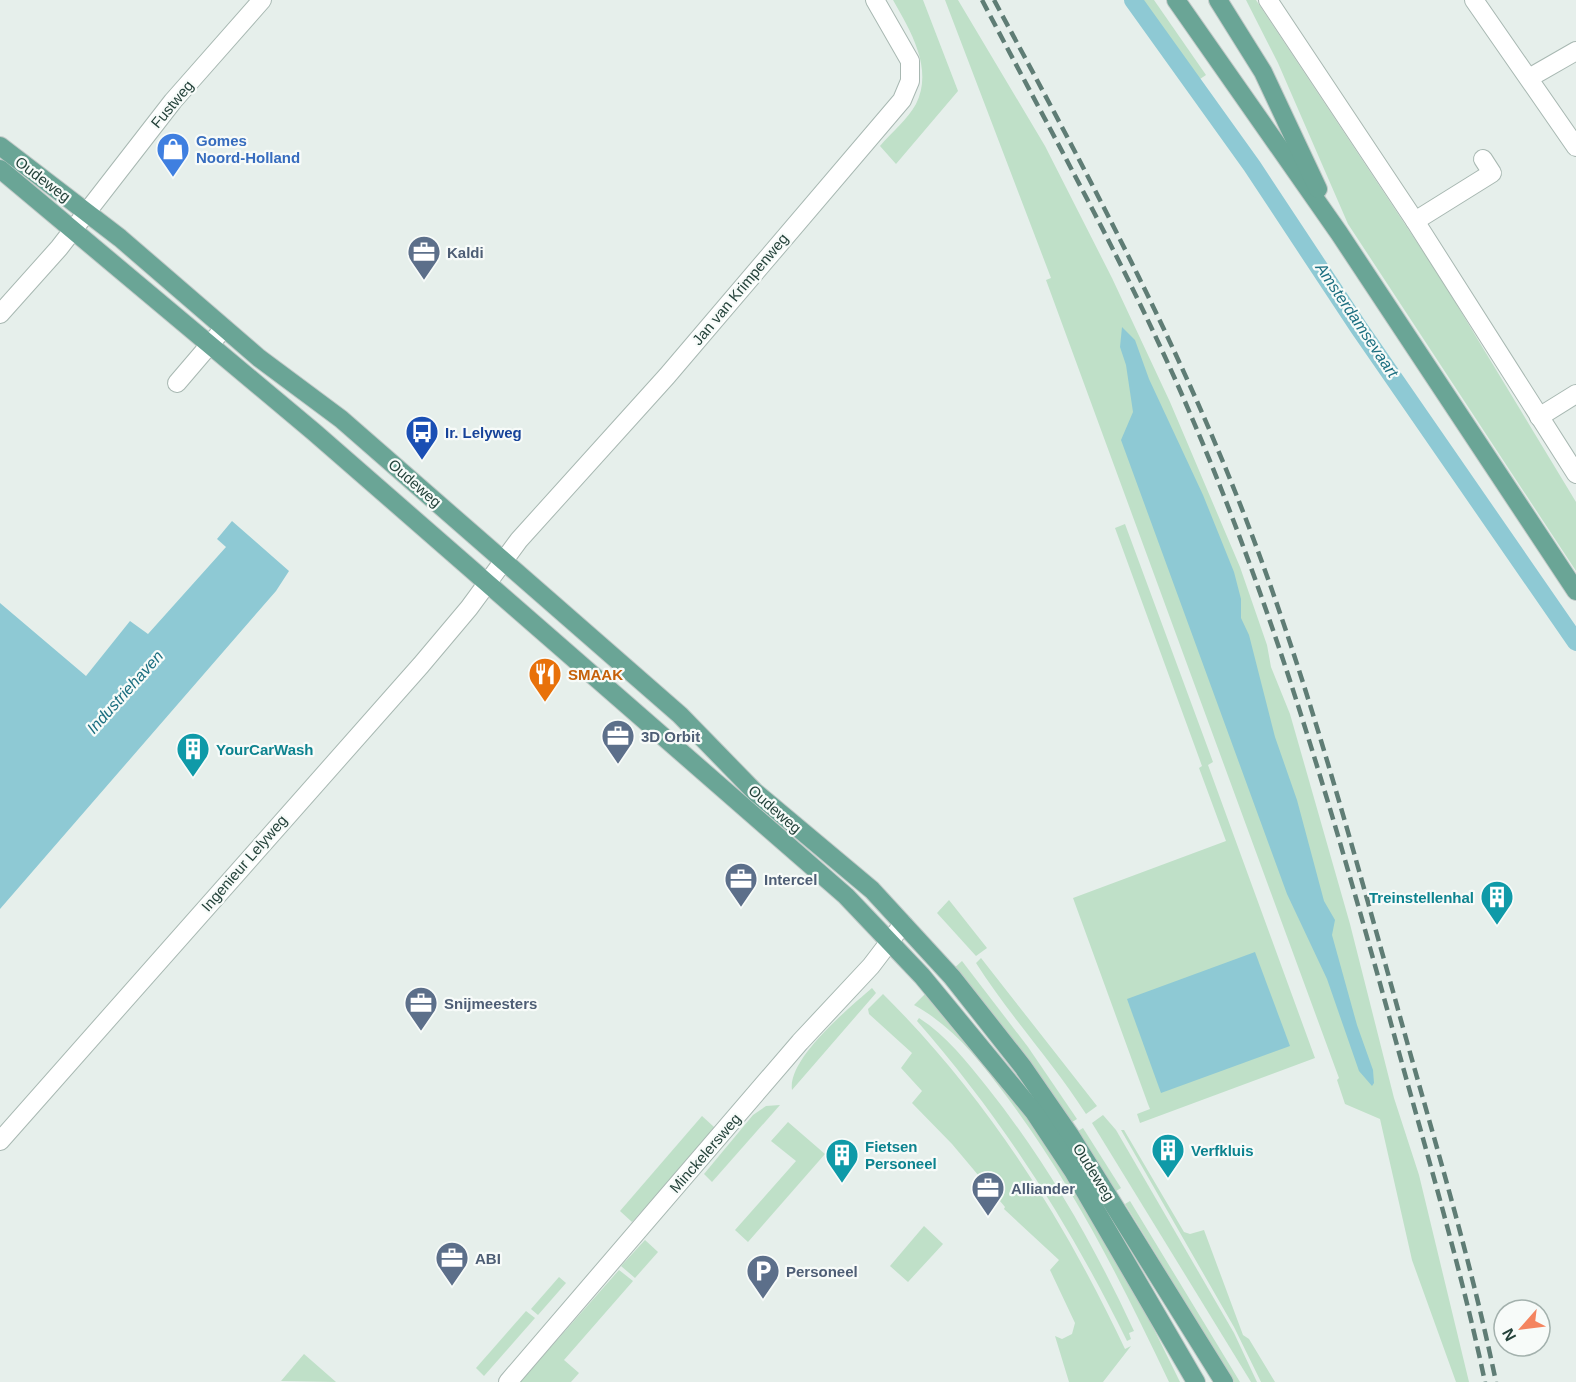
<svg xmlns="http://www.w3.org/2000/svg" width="1576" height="1382" font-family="Arial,sans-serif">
	<rect width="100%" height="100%" fill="#e6efeb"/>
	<!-- green -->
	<g fill="#bfe0c8">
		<path d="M893 0H923L958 91 896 164 880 146C891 133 908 119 916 104 934 69 910 30 893 0Z"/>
		<path d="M945 0H958L1045 146 1112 278 1170 402 1240 567 1267 645 1271 667 1290 714 1350 924 1394 1098 1419 1175 1469 1382H1456L1412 1260 1380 1119 1345 1104 1337 1080 1339 1078 1336 1070 1046 280 1051 278Z"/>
		<path d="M1133 0H1154L1206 75 1191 85Z"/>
		<path d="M1246 0H1256L1440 277 1576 502V571L1348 224 1278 63Z"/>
		<path d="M1125 524 1213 762 1208 765 1315 1058 1140 1123 1137 1114 1150 1109 1148 1104 1073 898 1226 841 1199 768 1202 766 1115 528Z"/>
		<path d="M949 900 987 948 976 956 937 913Z"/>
		<path d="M981 958 1097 1106 1086 1114C1052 1061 1009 1015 976 963Z"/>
		<path d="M962 961 1028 1047 1077 1119 1069 1124 952 970Z"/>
		<path d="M872 988 876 993 792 1090C787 1059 850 1007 872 988Z"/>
		<path d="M928 991 961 1028 1046 1143 1140 1301 1180 1382H1169C1122 1283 1073 1185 1007 1097 980 1061 954 1027 914 1005Z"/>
		<path d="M883 994C986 1096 1063 1218 1125 1349L1131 1346 1103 1382H1069L1055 1336 1062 1339 1072 1334 1075 1323 1050 1270 1059 1260 1004 1209 1005 1207 952 1144 912 1103 922 1091 901 1068 912 1053 869 1014 868 1009Z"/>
		<path d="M919 1018C947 1036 966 1061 987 1087 1046 1161 1094 1245 1134 1331L1129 1333 1131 1339 1127 1341C1070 1225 1002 1118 917 1021Z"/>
		<path d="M780 1105 712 1182 704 1174 753 1115 766 1106Z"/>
		<path d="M1103 1115 1116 1130 1234 1333 1257 1382H1251L1092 1123Z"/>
		<path d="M702 1116 714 1127 712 1133 632 1222 620 1211Z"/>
		<path d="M788 1122 825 1154 748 1242 735 1230 796 1161 771 1141Z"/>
		<path d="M1083 1128 1121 1188 1111 1194 1075 1133Z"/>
		<path d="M1121 1130H1124L1184 1232 1190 1234 1204 1230 1243 1335 1249 1339 1275 1382H1261L1234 1327Z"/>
		<path d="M1130 1201 1240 1382H1231L1159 1270 1160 1261 1125 1204Z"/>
		<path d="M924 1226 943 1244 908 1282 890 1266Z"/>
		<path d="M645 1240 658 1252 635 1278 621 1266Z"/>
		<path d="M619 1270 633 1281 564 1360 579 1373 571 1382H520Z"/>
		<path d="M559 1277 566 1283 538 1315 531 1309Z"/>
		<path d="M526 1311 535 1318 484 1376 476 1368Z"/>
		<path d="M304 1354 336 1382 281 1381Z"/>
	</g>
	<!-- water -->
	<g fill="#8ec9d4">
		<path d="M1122 327 1135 340 1149 379 1203 495 1234 572 1241 599V618L1249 635 1275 737 1297 800 1324 901 1335 920 1332 935 1357 1025 1373 1070 1374 1083 1372 1086 1359 1071 1327 979 1287 894 1121 440 1133 412 1126 365 1120 347Z"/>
		<path d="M232 521 289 571 276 591 0 909V603L86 676 130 621 148 634 226 547 217 539Z"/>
		<path d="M1255 952 1290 1046 1161 1093 1127 999Z"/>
	</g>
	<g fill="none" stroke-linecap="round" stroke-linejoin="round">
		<!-- canal -->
		<path stroke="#8ec9d4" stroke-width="18" d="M1133 0 1252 166 1359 328 1576 642"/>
		<!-- minor casing -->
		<g stroke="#a8b8b2" stroke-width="20">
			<g id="minor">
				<path d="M1268 0 1415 221 1576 474"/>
				<path d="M1474 0 1576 147"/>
				<path d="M1529 78 1576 51"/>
				<path d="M1415 221 1492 173 1483 159"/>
				<path d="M0 314 59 248 173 101 262 0"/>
				<path d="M177 383 224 328"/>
				<path d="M1539 417 1576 394"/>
				<path d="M0 1141 421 665 469 608 519 540 667 376 902 100 910 81V61L875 0"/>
				<path d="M508 1382 800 1042 871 966 903 924"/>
			</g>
		</g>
		<!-- major casing -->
		<g stroke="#c2cac8" stroke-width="20">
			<g id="major">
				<path d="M1176 0 1339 233 1576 591"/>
				<path d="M1218 0 1263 72 1318 189"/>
				<path d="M0 146 120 238 259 358 341 419 680 715 755 792 872 890 952 977 1023 1067 1070 1135 1224 1382"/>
				<path d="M0 169 314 432 846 896 922 976 1034 1112 1073 1171 1196 1382"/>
			</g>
		</g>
		<!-- minor -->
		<use href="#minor" stroke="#fff" stroke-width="18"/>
		<!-- major -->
		<use href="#major" stroke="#6aa596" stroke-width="18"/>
		<!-- rail -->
		<g stroke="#5f7d75" stroke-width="4.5" stroke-dasharray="12 6" stroke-linecap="butt">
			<path d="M982 0C1054 138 1131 274 1192 418 1275 612 1333 813 1389 1016 1422 1138 1459 1259 1485 1382"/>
			<path d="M994 0C1078 156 1163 314 1230 479 1298 646 1345 821 1394 995 1429 1123 1469 1251 1496 1382"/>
		</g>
	</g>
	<!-- icons -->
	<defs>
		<g id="shop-pin" transform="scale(1.725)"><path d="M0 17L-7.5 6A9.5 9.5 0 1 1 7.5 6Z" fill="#3f7fe0" stroke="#f7fbf9"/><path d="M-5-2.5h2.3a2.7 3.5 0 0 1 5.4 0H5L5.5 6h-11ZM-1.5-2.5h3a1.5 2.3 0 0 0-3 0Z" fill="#fff"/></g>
		<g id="office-pin" transform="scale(1.725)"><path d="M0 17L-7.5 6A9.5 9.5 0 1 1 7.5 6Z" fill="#5c6f8a" stroke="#f7fbf9"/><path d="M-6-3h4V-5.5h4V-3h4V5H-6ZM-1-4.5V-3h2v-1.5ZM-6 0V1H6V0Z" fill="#fff"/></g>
		<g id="bus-pin" transform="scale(1.725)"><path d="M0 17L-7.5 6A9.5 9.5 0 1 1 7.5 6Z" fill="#1a4fb4" stroke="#f7fbf9"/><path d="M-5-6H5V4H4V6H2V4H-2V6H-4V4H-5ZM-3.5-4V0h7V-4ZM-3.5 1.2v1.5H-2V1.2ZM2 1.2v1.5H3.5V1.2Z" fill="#fff"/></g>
		<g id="restaurant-pin" transform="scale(1.725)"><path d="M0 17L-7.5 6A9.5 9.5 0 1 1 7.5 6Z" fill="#e8710a" stroke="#f7fbf9"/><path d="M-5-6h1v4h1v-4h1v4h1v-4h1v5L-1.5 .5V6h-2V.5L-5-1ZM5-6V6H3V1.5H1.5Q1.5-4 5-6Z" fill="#fff"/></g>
		<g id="building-pin" transform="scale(1.725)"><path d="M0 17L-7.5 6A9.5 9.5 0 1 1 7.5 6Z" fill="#0f9aa8" stroke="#f7fbf9"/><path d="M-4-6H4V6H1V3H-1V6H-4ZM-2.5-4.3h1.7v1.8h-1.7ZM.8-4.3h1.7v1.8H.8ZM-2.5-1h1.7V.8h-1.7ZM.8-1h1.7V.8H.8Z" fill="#fff"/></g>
		<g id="parking-pin" transform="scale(1.725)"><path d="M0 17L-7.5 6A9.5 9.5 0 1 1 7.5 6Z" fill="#5c6f8a" stroke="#f7fbf9"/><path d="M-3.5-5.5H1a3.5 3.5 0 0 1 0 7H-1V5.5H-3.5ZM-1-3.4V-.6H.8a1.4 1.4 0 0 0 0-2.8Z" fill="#fff"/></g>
	</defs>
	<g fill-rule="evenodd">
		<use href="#shop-pin" x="173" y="149"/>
		<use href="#office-pin" x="424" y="252"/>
		<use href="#bus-pin" x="422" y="432"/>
		<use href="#restaurant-pin" x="545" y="674"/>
		<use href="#office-pin" x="618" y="736"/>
		<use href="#building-pin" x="193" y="749"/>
		<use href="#office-pin" x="741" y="879"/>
		<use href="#building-pin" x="1497" y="897"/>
		<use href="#office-pin" x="421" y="1003"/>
		<use href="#building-pin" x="1168" y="1150"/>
		<use href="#building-pin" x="842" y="1155"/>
		<use href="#office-pin" x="988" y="1188"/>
		<use href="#office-pin" x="452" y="1258"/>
		<use href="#parking-pin" x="763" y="1271"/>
	</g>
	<g text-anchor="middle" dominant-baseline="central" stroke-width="4.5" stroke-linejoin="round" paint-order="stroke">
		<!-- street labels -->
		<g font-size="15" fill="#24423a" stroke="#f7fbf9">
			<text transform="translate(172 104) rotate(-50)">Fustweg</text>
			<text transform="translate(43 179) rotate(37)">Oudeweg</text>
			<text transform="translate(740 289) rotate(-50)">Jan van Krimpenweg</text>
			<text transform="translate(415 483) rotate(41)">Oudeweg</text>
			<text transform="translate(775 809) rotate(41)">Oudeweg</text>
			<text transform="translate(244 863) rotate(-49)">Ingenieur Lelyweg</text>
			<text transform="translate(705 1153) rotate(-49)">Minckelersweg</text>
			<text transform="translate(1094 1172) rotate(58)">Oudeweg</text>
		</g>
		<!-- shop labels -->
		<g font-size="15" font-weight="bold" fill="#366cbe" stroke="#f7fbf9" text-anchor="start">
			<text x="196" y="140">Gomes<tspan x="196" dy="17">Noord-Holland</tspan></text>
		</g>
		<!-- service labels -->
		<g font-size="15" font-weight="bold" fill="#4e5e75" stroke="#f7fbf9" text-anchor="start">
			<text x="447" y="252">Kaldi</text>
			<text x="641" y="736">3D Orbit</text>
			<text x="764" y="879">Intercel</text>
			<text x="444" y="1003">Snijmeesters</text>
			<text x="1011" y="1188">Alliander</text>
			<text x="475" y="1258">ABI</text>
			<text x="786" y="1271">Personeel</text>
		</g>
		<!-- transit labels -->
		<g font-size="15" font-weight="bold" fill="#164399" stroke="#f7fbf9" text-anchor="start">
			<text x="445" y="432">Ir. Lelyweg</text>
		</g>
		<!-- food labels -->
		<g font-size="15" font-weight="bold" fill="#c56008" stroke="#f7fbf9" text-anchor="start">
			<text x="568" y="674">SMAAK</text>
		</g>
		<!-- culture labels -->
		<g font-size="15" font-weight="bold" fill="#0d838f" stroke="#f7fbf9" text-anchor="start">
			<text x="216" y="749">YourCarWash</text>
			<text x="1474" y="897" text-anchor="end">Treinstellenhal</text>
			<text x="865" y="1146">Fietsen<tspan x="865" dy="17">Personeel</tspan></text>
			<text x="1191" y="1150">Verfkluis</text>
		</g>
		<!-- water labels -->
		<g font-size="16" font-style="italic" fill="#1c6f80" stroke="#f7fbf9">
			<text transform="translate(1357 320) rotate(56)">Amsterdamsevaart</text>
			<text transform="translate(125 692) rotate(-48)">Industriehaven</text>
		</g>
	</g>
	<!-- north arrow -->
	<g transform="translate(1522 1328) rotate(242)"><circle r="28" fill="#f7fbf9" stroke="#a3b1ad" stroke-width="1.5"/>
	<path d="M0-4.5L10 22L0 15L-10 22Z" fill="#f4845f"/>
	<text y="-9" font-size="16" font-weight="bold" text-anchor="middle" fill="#24423a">N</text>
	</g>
</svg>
